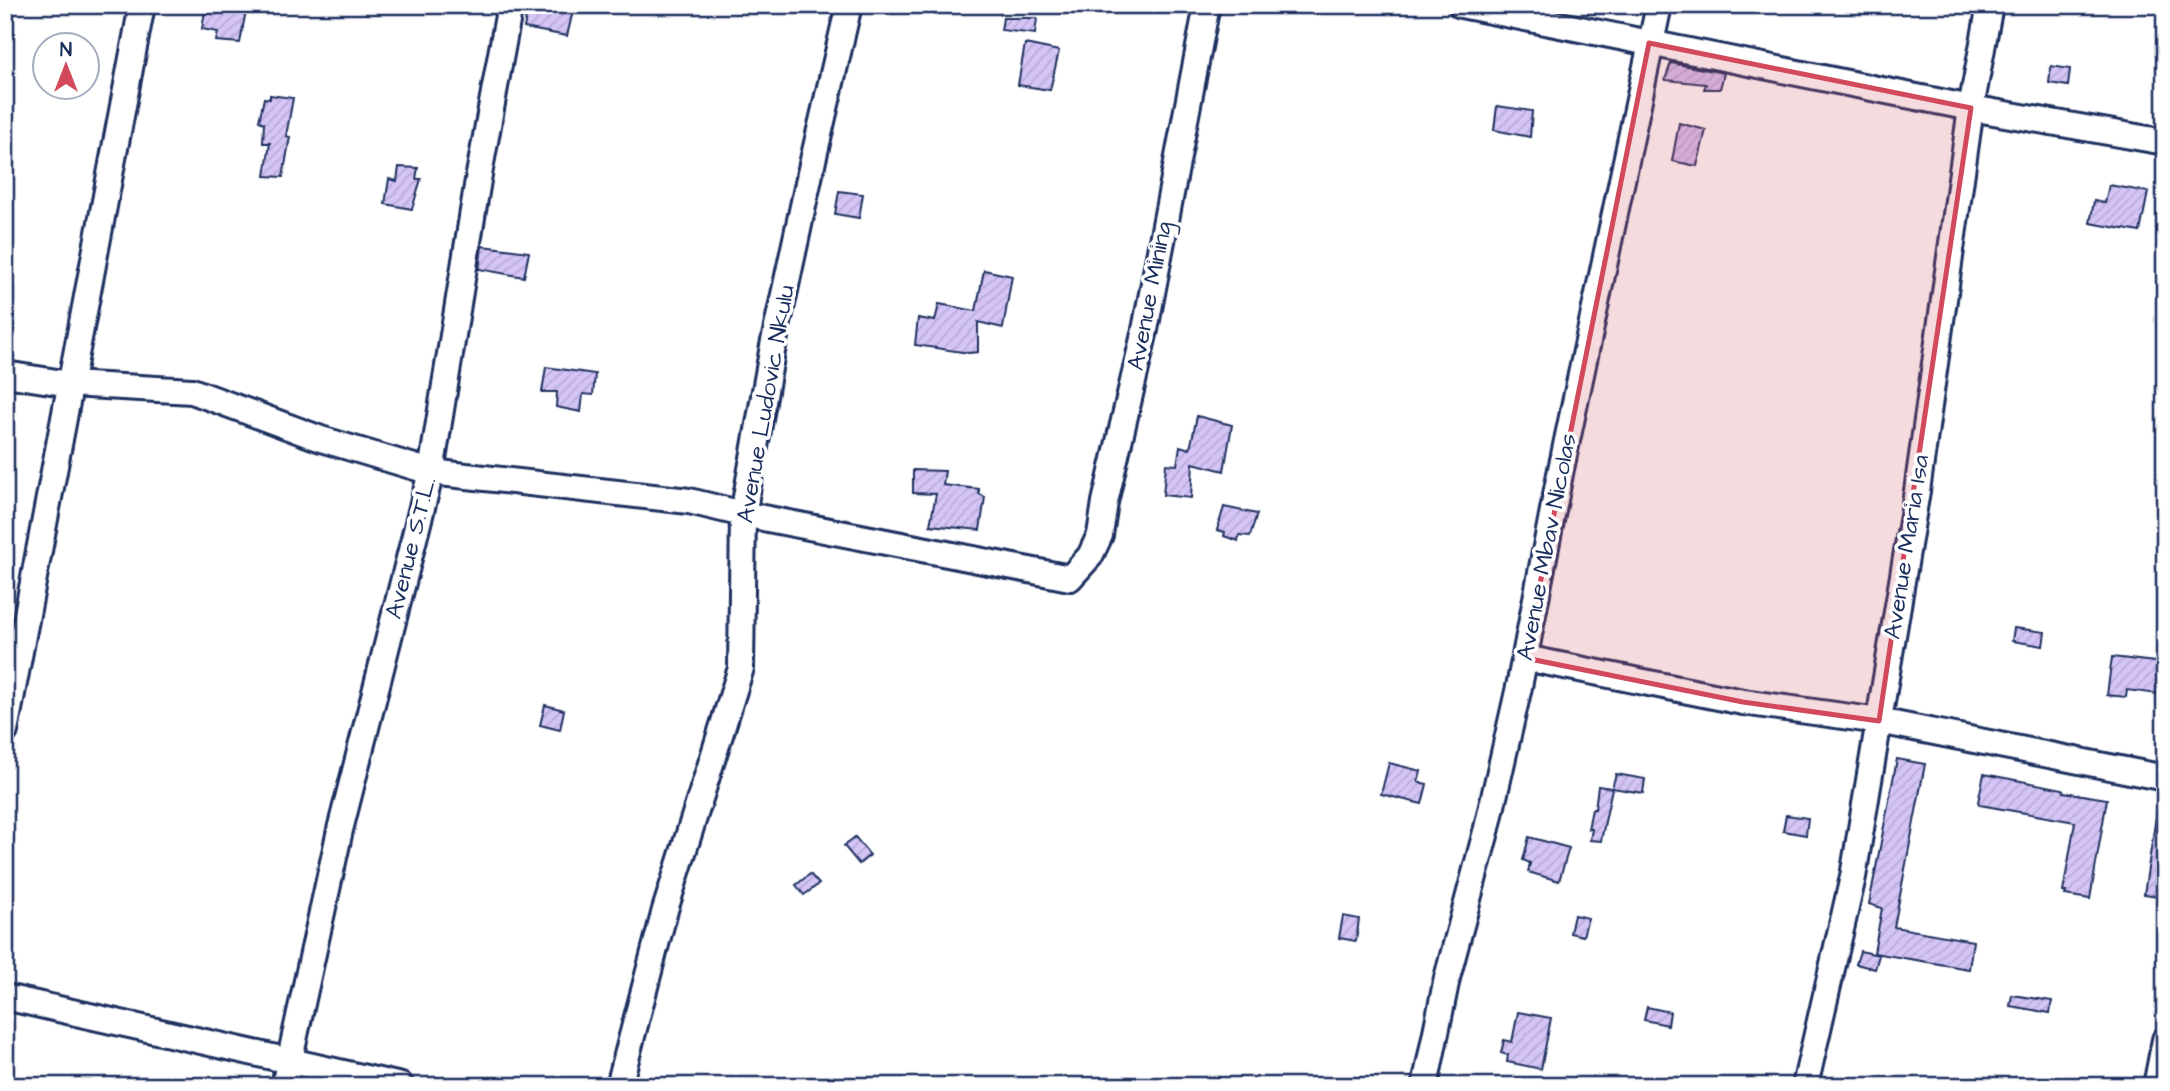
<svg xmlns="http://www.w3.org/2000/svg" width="2170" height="1091" font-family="'Architects Daughter',sans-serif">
	<defs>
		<pattern id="building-hatch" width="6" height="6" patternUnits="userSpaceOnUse" patternTransform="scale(1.75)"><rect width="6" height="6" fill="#d5c5f7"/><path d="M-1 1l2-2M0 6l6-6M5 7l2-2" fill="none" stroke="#b6aad6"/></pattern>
	</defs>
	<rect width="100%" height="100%" fill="#fff"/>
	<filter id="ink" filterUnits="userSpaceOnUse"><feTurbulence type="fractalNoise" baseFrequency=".0143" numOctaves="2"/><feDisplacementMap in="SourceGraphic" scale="14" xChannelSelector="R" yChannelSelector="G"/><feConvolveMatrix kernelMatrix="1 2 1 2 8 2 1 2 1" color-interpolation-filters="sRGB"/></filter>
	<g filter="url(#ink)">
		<!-- building -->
		<g fill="url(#building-hatch)" stroke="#1b2f5e" stroke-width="2">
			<path d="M206 5H247L240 43 216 41 218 32 202 29Z"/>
			<path d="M528 5 573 11 567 36 524 28Z"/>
			<path d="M1003 18H1037L1035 34 1001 30Z"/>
			<path d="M1025 44 1059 51 1050 90 1018 85Z"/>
			<path d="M1671 63 1724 73 1720 89H1704L1706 84 1665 80Z"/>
			<path d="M2051 66 2070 69 2068 86 2049 83Z"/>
			<path d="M270 95 293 98 286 136 290 137 283 177 265 176 270 143H263L264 123 259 121 264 98 270 99Z"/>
			<path d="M1497 106 1532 111 1530 137 1494 130Z"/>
			<path d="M1679 123 1706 130 1697 166 1672 161Z"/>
			<path d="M399 167 418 168 416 179H421L412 209 385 204 389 179 397 181Z"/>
			<path d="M2109 185 2148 192 2140 232 2090 223 2094 201 2105 203Z"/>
			<path d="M839 191 863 194 859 218 835 214Z"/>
			<path d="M482 246 529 252 524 277 479 269Z"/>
			<path d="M984 270 1012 276 1003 328 978 322V352L969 353 915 345 918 318 935 321 939 304 976 311Z"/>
			<path d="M546 367 595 374 593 395 583 394 581 412 556 407 557 392H542Z"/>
			<path d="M1197 416 1232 425 1224 471 1193 463 1191 498 1163 495 1166 464 1177 465 1180 446 1190 449Z"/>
			<path d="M913 470 945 471 943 485 979 489V494L985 497 980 530 930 525 936 494 913 493Z"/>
			<path d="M1224 507 1257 514 1250 536 1239 535 1238 541 1224 536 1225 532 1217 530Z"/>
			<path d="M2014 628 2045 632 2043 646 2012 641Z"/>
			<path d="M2112 657 2163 663 2165 684 2159 683 2158 694 2127 690 2126 697 2107 695Z"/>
			<path d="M545 705 564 710 560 730 540 725Z"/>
			<path d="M1897 759 1925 764 1894 927 1973 941 1969 969 1874 953 1882 908 1869 904Z"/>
			<path d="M1389 763 1421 771 1418 782 1427 784 1422 804 1381 794Z"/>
			<path d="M1616 774 1645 779 1643 793 1612 788Z"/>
			<path d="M1984 774 2063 789 2064 792 2107 799 2090 899 2065 895 2066 892H2063L2075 822 1980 805 1978 802Z"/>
			<path d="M1598 786 1612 788 1601 841 1590 840 1592 829H1588L1592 809H1595Z"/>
			<path d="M2157 810H2165V897L2144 894Z"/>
			<path d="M1786 815 1808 818 1806 835 1783 831Z"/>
			<path d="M855 837 870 855 859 864 844 846Z"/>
			<path d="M1529 837 1569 848 1559 881 1528 872 1530 863 1523 860Z"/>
			<path d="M810 874 819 884 804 895 796 885Z"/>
			<path d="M1574 915 1588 918 1583 936 1570 933Z"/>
			<path d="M1343 916 1359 919 1356 941 1339 938Z"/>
			<path d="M1860 951 1879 955 1875 969 1856 964Z"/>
			<path d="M2012 995 2052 1001 2050 1013 2010 1006Z"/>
			<path d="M1647 1007 1670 1012 1668 1025 1644 1020Z"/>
			<path d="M1518 1012 1551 1018 1541 1069 1507 1062 1508 1055 1501 1053 1504 1040 1512 1042Z"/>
		</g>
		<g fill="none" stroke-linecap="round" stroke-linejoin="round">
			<!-- minor casing -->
			<g stroke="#1b2f5e" stroke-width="30">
				<g id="minor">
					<path d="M1461 5 1971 108 2165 142"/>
					<path d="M5 374 70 384 192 391 321 439 431 472 689 501 743 514 1070 578 1090 556 1100 535 1105 502 1145 330 1207 5"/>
					<path d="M1525 658 1743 702 1879 721 2165 778"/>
					<path d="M5 731 142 5"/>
					<path d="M5 997 401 1086"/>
					<path d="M284 1086 340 830 431 472 478 180 510 5"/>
					<path d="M619 1086 665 910 741 668 743 514 773 346 811 169 849 5"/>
					<path d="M1425 1086 1447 978 1487 828 1519 687 1560 474 1659 5"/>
					<path d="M1805 1086 1853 877 1917 491 1971 108 1990 5"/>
					<path d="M2156 1086 2165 1040"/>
				</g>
			</g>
			<!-- minor -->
			<use href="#minor" stroke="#fff" stroke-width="24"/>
		</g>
	</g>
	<!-- marked area -->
	<path fill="#d1495b" fill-opacity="0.2" stroke="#d1495b" stroke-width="5" stroke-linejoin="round" d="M1649 43 1971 108 1879 721 1743 702 1525 658Z"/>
	<g text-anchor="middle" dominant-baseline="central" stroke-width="7" stroke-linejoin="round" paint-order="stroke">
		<!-- street labels -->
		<g font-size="24" fill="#1b2f5e" stroke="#fff">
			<text transform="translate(1150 296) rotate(-79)">Avenue Mining</text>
			<text transform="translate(766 404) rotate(-80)">Avenue Ludovic Nkulu</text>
			<text transform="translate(1547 547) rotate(-79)">Avenue Mbav Nicolas</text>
			<text transform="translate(1907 547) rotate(-81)">Avenue Maria Isa</text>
			<text transform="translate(411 548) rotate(-76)">Avenue S.T.L.</text>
		</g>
	</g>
	<!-- margin -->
	<rect width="2170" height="1091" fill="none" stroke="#fff" stroke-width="28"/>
	<rect x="14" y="14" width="2142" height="1063" fill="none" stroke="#1b2f5e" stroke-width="2.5" filter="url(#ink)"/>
	<!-- north arrow -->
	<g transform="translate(66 66)"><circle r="33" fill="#ffffff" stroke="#a4acbf" stroke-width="2"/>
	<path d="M0-5L12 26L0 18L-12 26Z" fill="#d1495b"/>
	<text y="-10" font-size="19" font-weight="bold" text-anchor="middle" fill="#1b2f5e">N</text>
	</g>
</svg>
